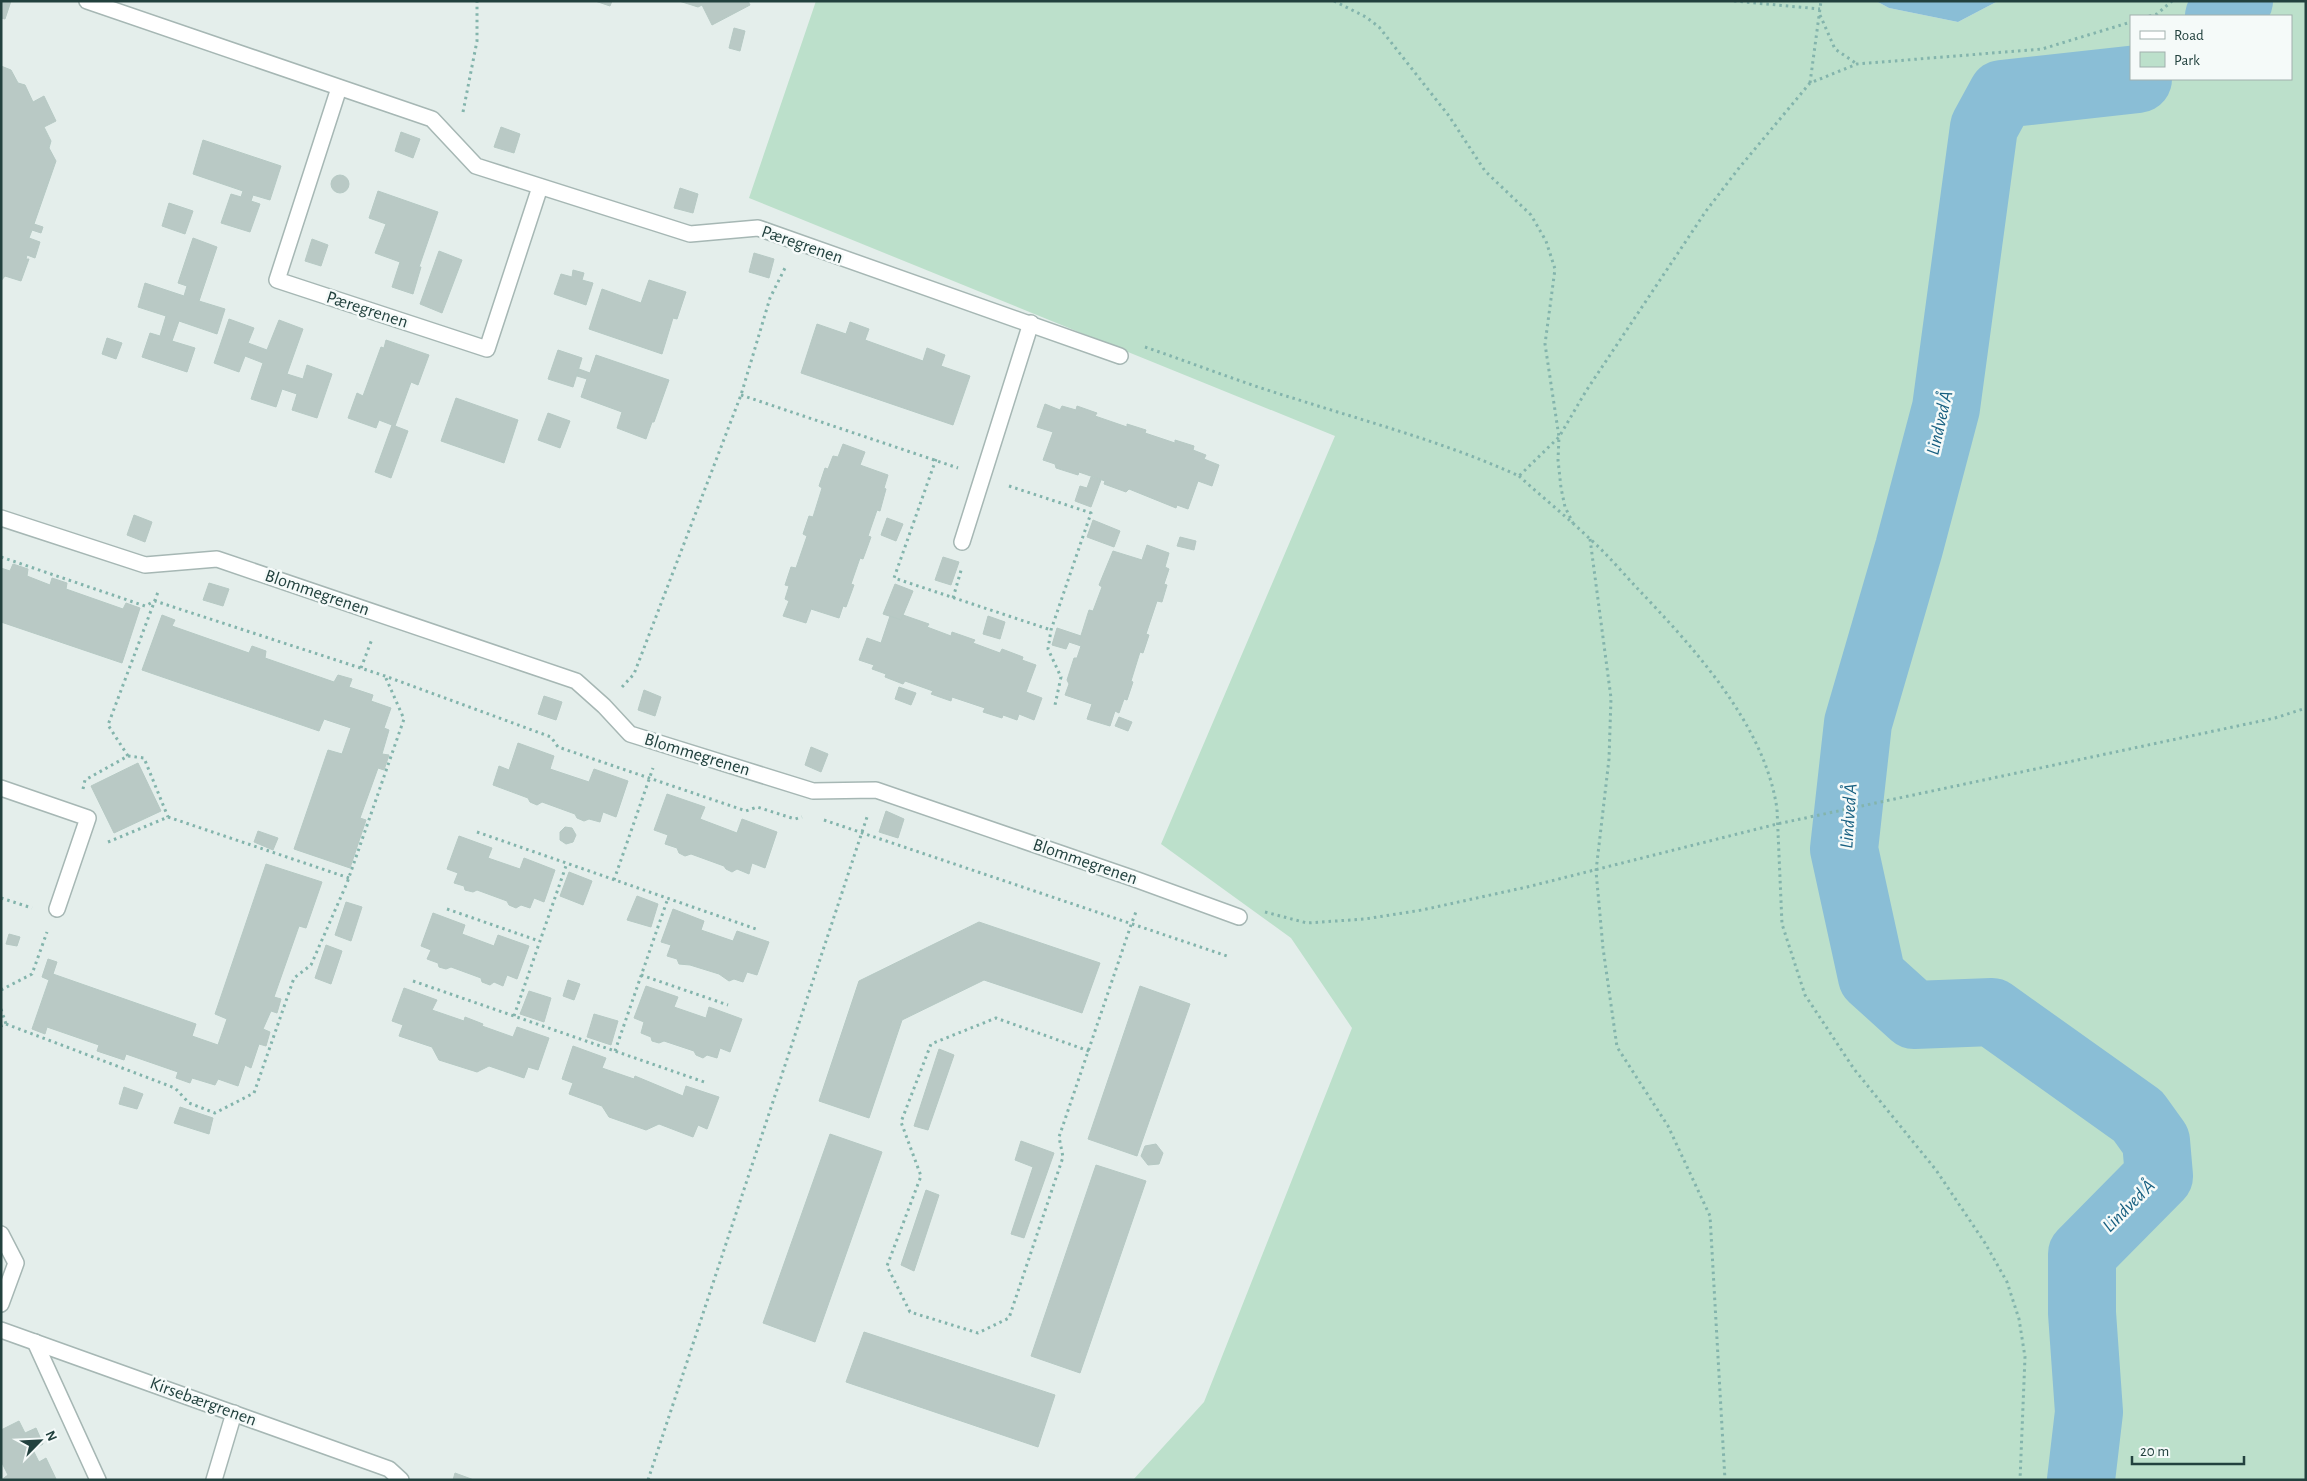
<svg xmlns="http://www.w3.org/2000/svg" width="2307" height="1481" font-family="'Alegreya Sans',sans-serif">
	<rect width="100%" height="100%" fill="#e4eeeb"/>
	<!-- green -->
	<path fill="#bce0cb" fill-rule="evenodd" d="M816 1H1876L1889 8 1958 22 1998 1H2306V1480H1133L1204 1402 1352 1028 1291 938 1161 844 1335 436 749 198ZM2131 16H2291V79H2131Z"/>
	<!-- water -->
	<path fill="#8abed6" d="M1876 1H1998L1958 22 1889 8Z"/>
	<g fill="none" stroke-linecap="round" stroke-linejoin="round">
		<!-- river -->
		<g stroke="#8abed6" stroke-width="68">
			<path d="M2219 16 2239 1"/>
			<path d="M2081 1480 2089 1412 2082 1313V1254L2159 1176 2156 1141 2138 1116 1992 1012 1914 1015 1872 977 1844 849 1858 723 1909 548 1946 408 1984 127 2002 94 2138 79"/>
		</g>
	</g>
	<!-- building -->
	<g fill="#b9c9c5" stroke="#b6c9c4">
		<path d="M1 1H11L5 19 1 18Z"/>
		<path d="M595 1H612L610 6Z"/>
		<path d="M679 1H748L750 5 712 25 702 5 698 7Z"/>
		<path d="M734 28 745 31 740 51 729 48Z"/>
		<path d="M1 66 11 70 18 83 25 85 33 102 44 96 56 121 44 127 51 141 49 148 56 161 34 224 43 227 41 233 32 230 29 238 40 242 35 258 27 255 26 259H29L21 281 5 276 1 281Z"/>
		<path d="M501 127 520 134 514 153 494 147Z"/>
		<path d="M401 132 420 139 413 158 395 151Z"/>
		<path d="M203 140 281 166 270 200 253 195 251 201 260 204 250 232 221 223 231 194 241 197 243 191 193 174Z"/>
		<circle cx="340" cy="184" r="9"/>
		<path d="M680 188 698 194 693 213 674 208Z"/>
		<path d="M378 191 438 212 419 267H421L413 294 392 287 400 262 375 253 386 224 369 218Z"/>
		<path d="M169 203 193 211 185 234 162 226Z"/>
		<path d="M193 238 217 247 199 301 225 309 217 334 179 321 172 341 195 348 187 372 142 357 150 333 160 336 166 316 138 307 145 283 184 296 187 286 178 283Z"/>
		<path d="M312 239 328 245 321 266 305 261Z"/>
		<path d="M439 251 462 260 442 313 420 304Z"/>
		<path d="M754 253 774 259 769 278 749 272Z"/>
		<path d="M573 270 584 273 582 280 593 283 586 305 554 294 561 274 572 277Z"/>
		<path d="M649 280 686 292 677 319 673 318 662 354 589 329 602 289 641 303Z"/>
		<path d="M229 319 254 328 248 343 267 350 279 320 303 329 287 374 303 379 307 365 332 374 317 418 292 410 297 394 282 389 276 407 251 399 263 363 245 356 239 372 214 363Z"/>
		<path d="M850 322 869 329 865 340 923 361 927 348 945 355 941 366 970 376 953 425 801 373 817 324 846 334Z"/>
		<path d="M107 338 122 343 116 359 102 354Z"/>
		<path d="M386 340 429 355 418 385 411 382 395 426 408 431 391 478 375 472 392 425 379 420 376 428 348 418 357 393 363 396 381 347 384 348Z"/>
		<path d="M558 350 582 358 573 387 548 379Z"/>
		<path d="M596 355 669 380 654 422H652L646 439 617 428 622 412 581 397 587 379 577 376 579 369 590 373Z"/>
		<path d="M456 398 518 420 504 463 441 441Z"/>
		<path d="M1045 404 1060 410 1062 406 1076 410 1077 406 1097 413 1095 416 1127 427V424L1146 430 1145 433 1175 443V440L1194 446 1193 450 1206 455 1204 459 1219 465 1212 486 1198 481 1188 509 1177 505 1176 508 1129 489 1126 492 1104 484 1105 481 1079 472 1078 475 1056 468 1055 464 1043 460 1053 432 1037 427Z"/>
		<path d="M548 413 570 421 560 448 538 440Z"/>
		<path d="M843 444 865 452 860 465 888 475 884 488 886 489 880 511 877 510 868 536 871 537 863 559 860 558 851 584 854 585 846 607 843 606 839 618 811 609 806 623 783 616 789 601 785 599 789 586 785 585 791 567 796 568 807 536 803 534 809 516 813 517 822 488 819 486 825 468 828 469 833 456 838 457Z"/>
		<path d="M1091 477 1101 480 1091 507 1075 501 1080 486 1087 488Z"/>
		<path d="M134 515 152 522 145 542 127 535Z"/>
		<path d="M887 518 903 524 896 541 881 535Z"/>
		<path d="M1093 520 1120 531 1114 547 1087 537Z"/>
		<path d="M1180 537 1196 541 1194 550 1177 546Z"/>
		<path d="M1147 545 1169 553 1165 567 1169 569 1164 584 1167 585 1162 602 1157 601 1146 634 1149 635 1143 653 1140 652 1131 681 1133 682 1127 700 1124 699 1119 713 1115 711 1110 726 1087 719 1092 704 1065 695 1069 684 1067 680 1074 658H1077L1081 646 1078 645 1089 610 1093 611 1102 587 1099 585 1113 551 1142 560Z"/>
		<path d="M943 557 959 562 951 585 935 580Z"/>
		<path d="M13 564 28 569 27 576 50 585 52 578 67 583 66 589 123 609 126 603 140 608 122 663 1 622V568L10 571Z"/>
		<path d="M209 583 229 589 223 606 203 600Z"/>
		<path d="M895 584 913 591 901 620 883 614Z"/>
		<path d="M162 615 175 620 172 626 249 653 252 646 266 651 265 658 334 682 338 675 352 679 349 687 373 695 371 701 391 708 384 728 389 730 382 754 389 755 384 770 378 768 360 818 366 820 350 868 294 849 328 750 342 754 351 728 324 719 319 731 142 670Z"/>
		<path d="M903 615 929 624 927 627 951 636 952 632 975 640 973 643 1000 653 1002 649 1023 657 1022 660 1036 665 1026 692 1042 698 1034 720 1019 714 1017 720 1003 715 1002 718 983 712 985 708 952 697 951 701 931 694 933 691 905 681 903 684 885 677 886 674 872 669 874 665 859 660 867 638 881 643 890 616 901 620Z"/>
		<path d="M988 616 1005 622 1000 639 983 634Z"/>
		<path d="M1057 628 1081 636 1078 645 1069 642 1066 649 1052 645Z"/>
		<path d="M899 687 916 693 911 705 895 699Z"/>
		<path d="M644 690 661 697 655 716 638 710Z"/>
		<path d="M544 696 562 702 556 720 538 714Z"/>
		<path d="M1119 717 1132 722 1128 731 1115 726Z"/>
		<path d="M518 743 554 756 550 769 589 782 594 769 628 781 616 817 603 812 600 822 589 819 584 821 577 818 575 814 542 802 537 805 530 802 528 798 493 785 499 766 509 770Z"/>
		<path d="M811 747 828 754 821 772 805 765Z"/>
		<path d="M138 763 161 811 114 833 91 786Z"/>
		<path d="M667 794 705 807 700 819 737 833 742 819 777 832 765 868 752 863 749 874 737 869 732 872 726 869 724 866 691 854 685 856 679 853 677 848 665 844 668 835 654 830Z"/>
		<path d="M886 811 904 819 898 838 879 832Z"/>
		<path d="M565 827 572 828 576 835 573 842 566 844 560 840V832Z"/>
		<path d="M258 831 278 838 273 850 254 842Z"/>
		<path d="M459 836 492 848 488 858 520 869 524 858 555 870 544 902 534 898 530 908 521 905 516 908 509 905 507 901 477 890 473 892 465 890 464 886 454 883 458 873 447 869Z"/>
		<path d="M266 864 322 882 306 928 299 926 274 997 281 999 277 1013 271 1011 263 1029 270 1032 266 1046 259 1044 251 1068 245 1065 238 1086 218 1079 215 1085 192 1078 190 1083 176 1078 178 1072 126 1054 124 1060 97 1051 99 1045 47 1027 45 1034 32 1029 49 980 42 977 48 959 57 962 53 974 196 1024 192 1036 218 1045 227 1019 215 1014Z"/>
		<path d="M569 872 592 881 583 905 560 896Z"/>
		<path d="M637 896 658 904 651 927 627 920Z"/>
		<path d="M346 902 362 907 351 941 335 935Z"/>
		<path d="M673 909 704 921 701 930 733 941 737 931 769 942 757 975 747 972 743 982 734 979 729 981 719 974 690 965 679 964 677 959 667 956 671 945 661 942Z"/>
		<path d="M433 913 465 925 462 934 494 946 498 935 529 946 517 979 507 975 503 986 494 982 490 985 482 982 481 978 451 967 446 969 439 967 438 963 427 959 431 950 421 946Z"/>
		<path d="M979 922 1100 963 1082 1013 984 980 902 1020 869 1118 819 1101 859 981Z"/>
		<path d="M9 934 20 937 17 946 6 944Z"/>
		<path d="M326 945 342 951 331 984 315 978Z"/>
		<path d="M568 980 580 984 574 1000 563 996Z"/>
		<path d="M646 986 678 997 674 1007 706 1018 709 1007 742 1019 730 1052 720 1048 717 1058 707 1055 703 1058 696 1055 694 1051 664 1041 659 1043 652 1041 651 1037 641 1033 644 1022 634 1018Z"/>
		<path d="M1140 986 1190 1004 1137 1156 1088 1139Z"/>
		<path d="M404 988 437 1000 432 1010 464 1021 465 1017 483 1024 482 1026 513 1037 517 1027 549 1038 538 1070 528 1067 524 1078 489 1066 477 1072 439 1060 432 1047 399 1036 403 1025 392 1021Z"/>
		<path d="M529 991 551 998 544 1022 520 1014Z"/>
		<path d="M594 1014 618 1021 611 1045 587 1037Z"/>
		<path d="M573 1046 606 1058 602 1068 634 1079 635 1076 683 1096 686 1086 719 1097 707 1129 698 1125 693 1137 659 1124 646 1130 609 1117 602 1106 569 1094 573 1083 562 1079Z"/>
		<path d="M939 1049 954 1055 928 1130 914 1126Z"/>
		<path d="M124 1087 143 1094 137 1109 119 1104Z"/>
		<path d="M180 1107 213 1118 209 1134 174 1123Z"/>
		<path d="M830 1134 882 1152 815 1342 763 1323Z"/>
		<path d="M1021 1141 1054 1153 1024 1238 1011 1234 1033 1167 1015 1160Z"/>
		<path d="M1156 1144 1163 1153 1159 1164 1148 1165 1141 1156 1145 1146Z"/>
		<path d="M1096 1165 1146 1181 1080 1373 1031 1356Z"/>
		<path d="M926 1190 939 1195 914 1271 901 1265Z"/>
		<path d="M864 1332 1055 1395 1038 1447 846 1382Z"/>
		<path d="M19 1421 25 1433 36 1428 43 1444 33 1450 39 1462 46 1458 56 1479 1 1480 8 1475 1 1461V1430Z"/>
		<path d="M455 1473 474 1480H453Z"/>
	</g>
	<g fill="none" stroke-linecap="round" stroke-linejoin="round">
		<!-- minor casing -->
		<g stroke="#a6b7b4" stroke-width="18">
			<g id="minor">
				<path d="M87 1 432 119 476 166 690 234 758 228 1120 356"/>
				<path d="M339 88 277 280 487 349 540 187"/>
				<path d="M1 518 145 565 217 559 576 681 604 706 630 734 813 791 876 790 1132 878 1239 917"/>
				<path d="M962 542 1031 323"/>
				<path d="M1 788 88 818 57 909"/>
				<path d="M1 1234 16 1263 1 1304"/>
				<path d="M1 1330 389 1469 401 1480"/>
				<path d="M35 1342 98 1480"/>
				<path d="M214 1480 234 1413"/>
			</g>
		</g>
		<!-- path -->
		<g stroke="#83b4ac" stroke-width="3" stroke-dasharray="2.5 4" stroke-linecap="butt">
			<path d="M1334 1 1366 17 1379 27 1449 116 1485 171 1531 215 1546 241 1555 269 1545 344 1559 437 1558 460 1561 488 1565 507 1573 523"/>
			<path d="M1734 1 1820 9"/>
			<path d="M1820 15 1835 49 1857 64"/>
			<path d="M2149 16 2157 14 2172 1"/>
			<path d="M1810 83 1821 1"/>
			<path d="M463 112 477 41V1"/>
			<path d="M1145 347C1195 364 1245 384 1296 399 1371 423 1447 443 1519 476L1559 437 1586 391 1706 211 1739 168 1810 83 1857 64 2042 49 2131 22"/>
			<path d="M741 395 958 468"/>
			<path d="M936 459 894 578 1051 630"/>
			<path d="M1519 476C1542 497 1567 517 1590 539 1607 554 1622 572 1637 588 1694 648 1765 725 1777 809L1782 924 1805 995 1854 1069 1936 1170 1985 1243 2007 1282 2019 1319 2025 1357 2020 1480"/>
			<path d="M1009 486 1091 513 1051 630 1048 649 1061 677 1055 705"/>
			<path d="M1590 539 1611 698 1609 759 1596 871 1603 948 1617 1047 1668 1126 1710 1216 1725 1480"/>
			<path d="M1 557 145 606 155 601 385 676 551 737 558 747 746 811 757 807 795 819 802 817"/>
			<path d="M953 598 962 567"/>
			<path d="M361 668 372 639"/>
			<path d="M622 687 634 674 741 395 770 298 786 266"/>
			<path d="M128 756 144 758 168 817"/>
			<path d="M83 789 85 780 128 756 108 725 158 592"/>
			<path d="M824 820 1230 957"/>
			<path d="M477 832 756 929"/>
			<path d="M108 842 168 817 349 878"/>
			<path d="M614 880 653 768"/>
			<path d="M1 898 32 908"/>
			<path d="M447 909 539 941"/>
			<path d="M1265 912 1307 923 1365 919 1422 910 1527 887 1777 824 2275 718 2306 708"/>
			<path d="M641 975 728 1005"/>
			<path d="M413 981 707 1083"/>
			<path d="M1 990 32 974 47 932"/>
			<path d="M1 1009 6 1024 1 1026"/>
			<path d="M514 1016 567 863"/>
			<path d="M6 1024 175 1088 189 1103 215 1113 254 1093 294 978 311 965 347 883 404 719 385 676"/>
			<path d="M615 1051 668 898"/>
			<path d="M1089 1051 996 1018 931 1044 901 1122 921 1176 887 1266 910 1312 978 1333 1009 1318 1063 1157 1059 1137 1131 925 1137 909"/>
			<path d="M648 1480 867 817"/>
		</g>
		<!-- minor -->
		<use href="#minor" stroke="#fff" stroke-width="15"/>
	</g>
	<g text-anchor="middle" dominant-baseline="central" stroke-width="5" stroke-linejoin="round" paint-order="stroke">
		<!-- street labels -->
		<g font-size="18" fill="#22413e" stroke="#f5faf9">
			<text transform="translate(802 245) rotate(19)">Pæregrenen</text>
			<text transform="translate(367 310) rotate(18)">Pæregrenen</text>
			<text transform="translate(317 593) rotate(19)">Blommegrenen</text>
			<text transform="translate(697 755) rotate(17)">Blommegrenen</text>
			<text transform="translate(1085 862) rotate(19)">Blommegrenen</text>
			<text transform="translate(203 1402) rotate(20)">Kirsebærgrenen</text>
		</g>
		<!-- water labels -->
		<g font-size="19" font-style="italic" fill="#186081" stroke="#f5faf9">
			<text transform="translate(1940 423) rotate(-77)">Lindved Å</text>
			<text transform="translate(1849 816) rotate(-86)">Lindved Å</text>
			<text transform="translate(2129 1206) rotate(-45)">Lindved Å</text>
		</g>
	</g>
	<!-- border -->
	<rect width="2307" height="1481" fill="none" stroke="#22413e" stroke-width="5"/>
	<!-- legend -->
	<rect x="2130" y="15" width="162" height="65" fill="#f5faf9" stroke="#a1b0ae"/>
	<rect x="2140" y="31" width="25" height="8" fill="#ffffff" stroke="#a1b0ae"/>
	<text x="2174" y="40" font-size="15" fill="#22413e">Road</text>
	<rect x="2140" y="52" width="25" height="15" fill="#bce0cb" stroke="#a1b0ae"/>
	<text x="2174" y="65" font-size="15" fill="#22413e">Park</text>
	<!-- north arrow -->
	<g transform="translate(40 1441) rotate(66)" stroke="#f5faf9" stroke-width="4" paint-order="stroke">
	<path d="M0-4L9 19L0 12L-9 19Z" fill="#22413e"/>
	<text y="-8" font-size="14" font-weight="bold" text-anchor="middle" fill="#22413e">N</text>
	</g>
	<!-- scale -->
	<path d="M2132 1456v8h112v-8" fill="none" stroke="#22413e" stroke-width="2.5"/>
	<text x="2140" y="1456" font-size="15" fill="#22413e" stroke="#f5faf9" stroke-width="4" paint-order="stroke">20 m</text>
</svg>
